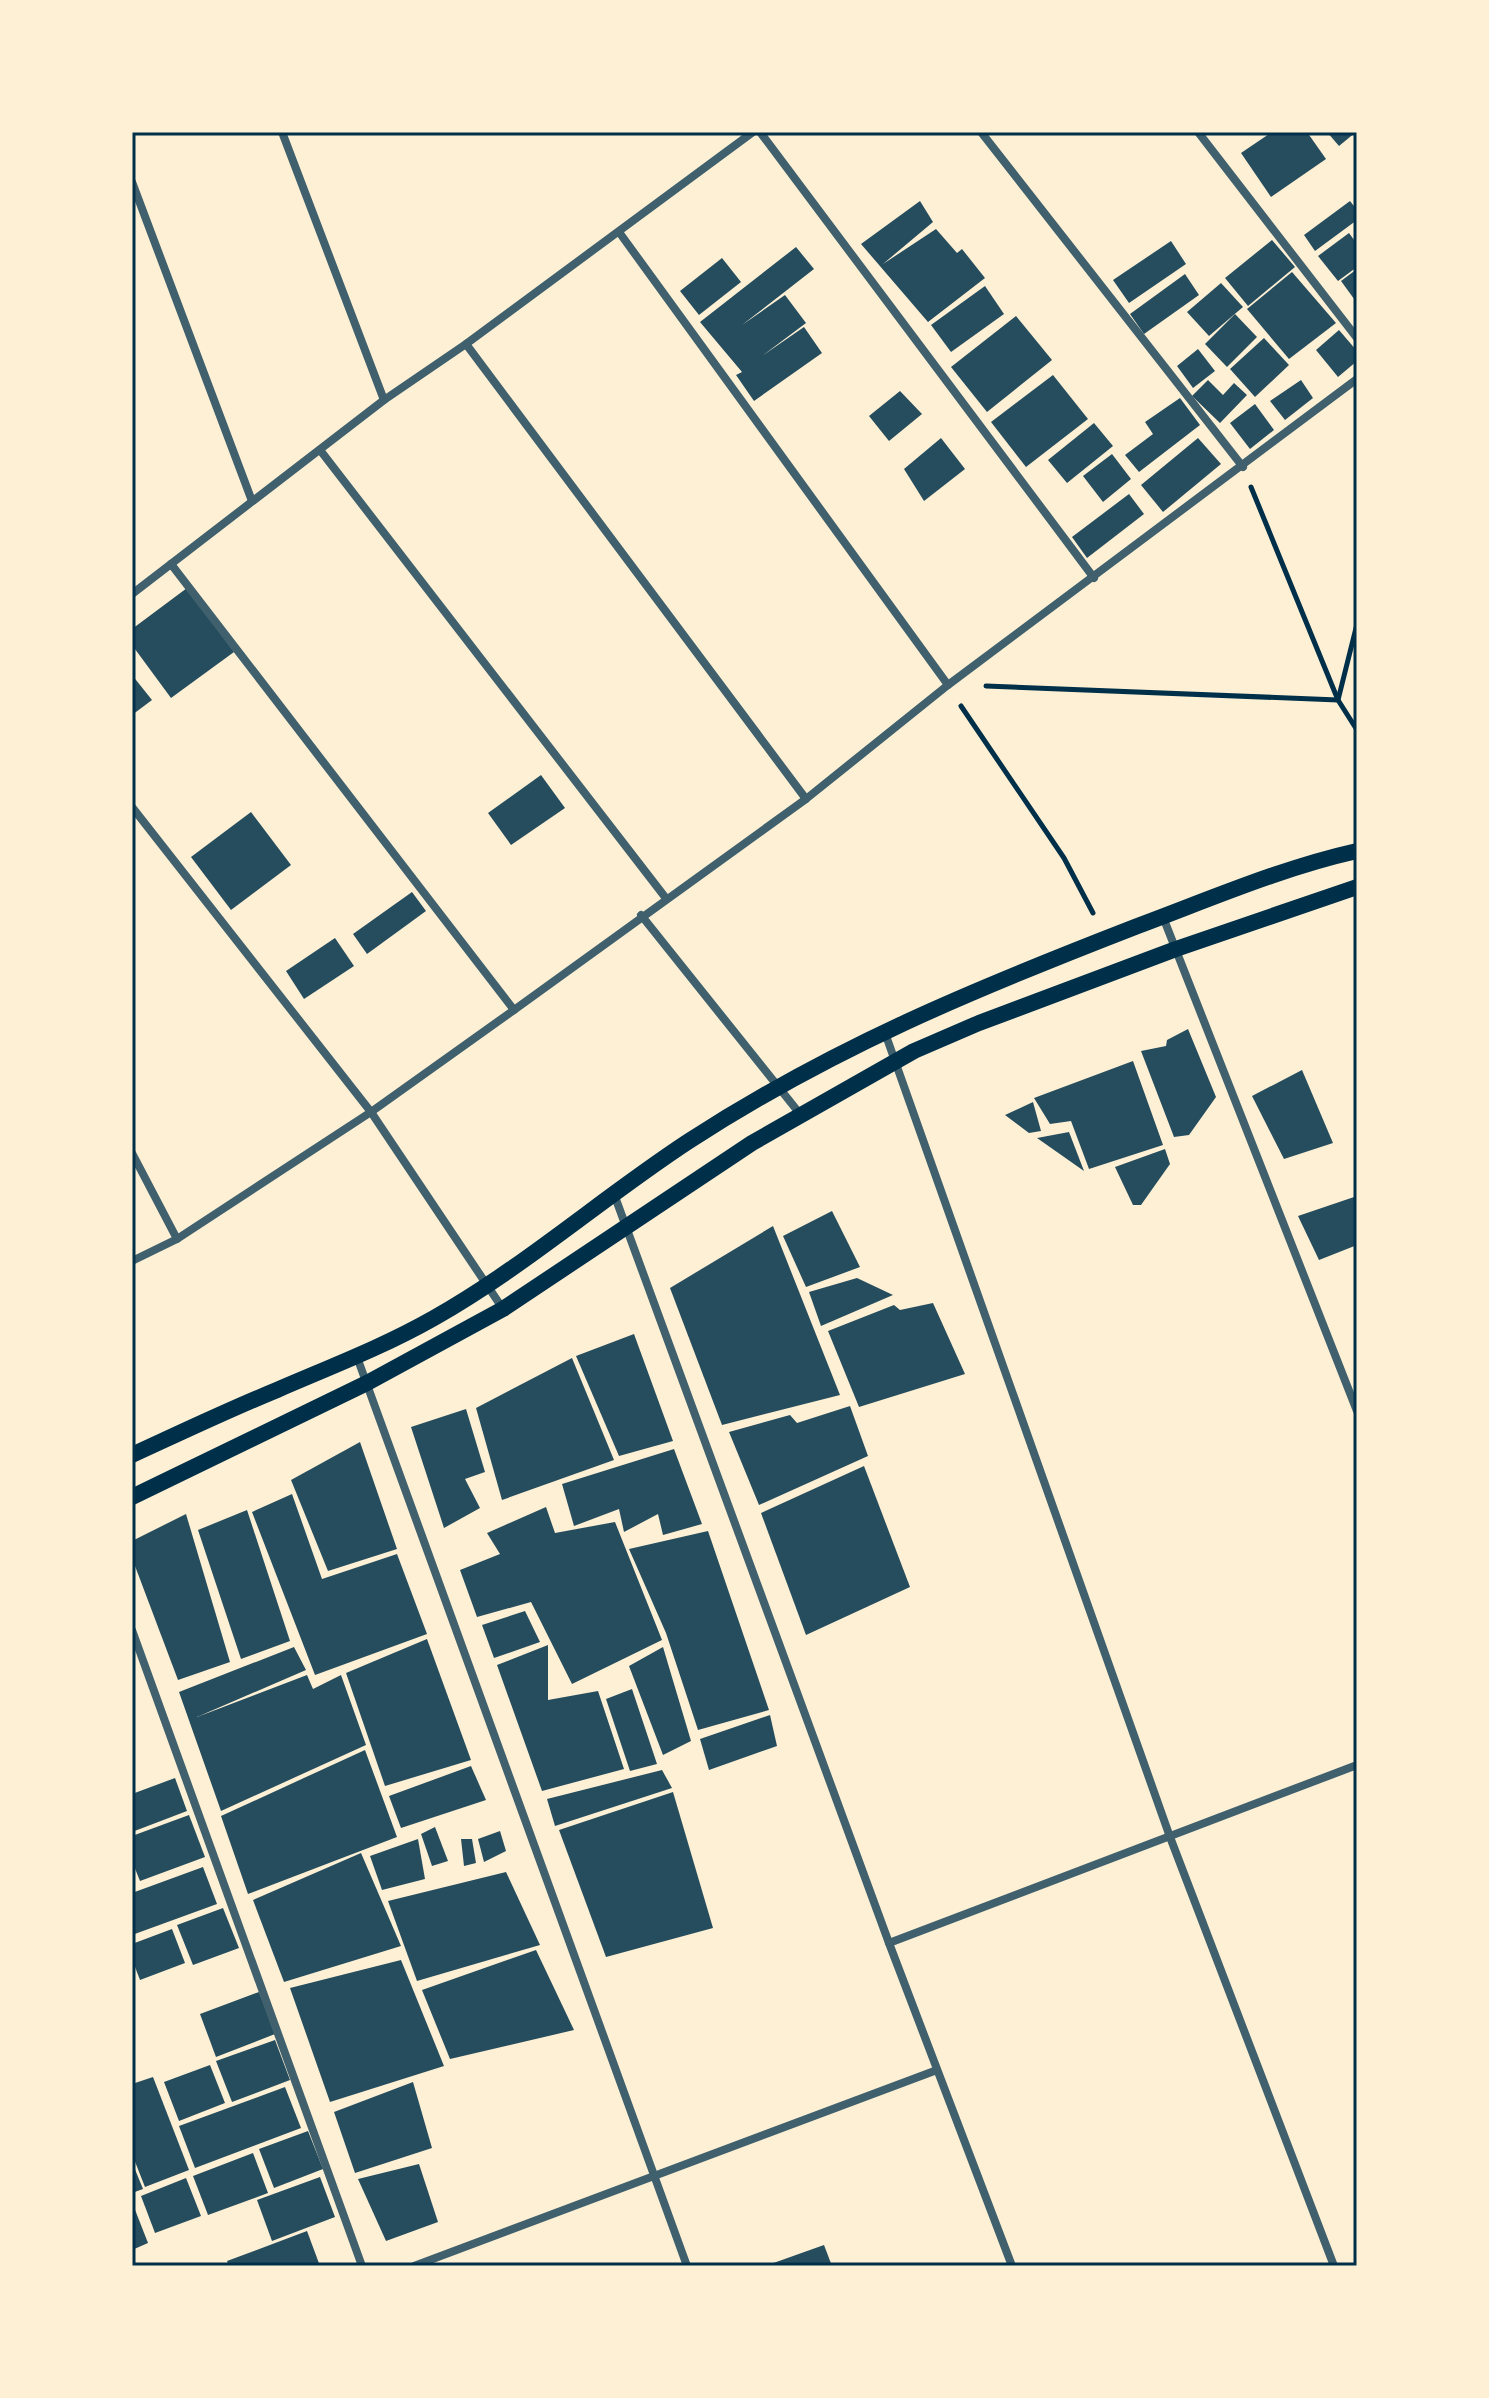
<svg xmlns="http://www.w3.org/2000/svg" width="1489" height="2398" font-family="Quicksand,sans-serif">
	<rect width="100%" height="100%" fill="#fdf0d5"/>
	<!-- building -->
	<g fill="#264d5e">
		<path d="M1272 132H1307L1326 159 1271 197 1241 153Z"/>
		<path d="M1327 132H1356L1339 146Z"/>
		<path d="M920 201 933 222 883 264 936 229 957 253 962 249 985 278 928 322 861 244Z"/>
		<path d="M1350 201 1357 210V220L1315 251 1304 235Z"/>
		<path d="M1349 233 1357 244V267L1338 281 1318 256Z"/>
		<path d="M1272 240 1295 267 1248 306 1225 278Z"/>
		<path d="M1171 241 1186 264 1129 303 1113 280Z"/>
		<path d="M796 247 814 269 742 325 785 295 806 323 762 356 804 327 822 353 754 401 736 375 742 372 700 322Z"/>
		<path d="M722 258 741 282 699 315 680 291Z"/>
		<path d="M1357 269V303L1341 281Z"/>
		<path d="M1292 272 1336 323 1289 359 1247 309Z"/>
		<path d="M1185 274 1199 295 1144 334 1130 314Z"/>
		<path d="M1221 283 1243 307 1209 336 1187 312Z"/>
		<path d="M985 286 1004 314 951 352 931 325Z"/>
		<path d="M1235 314 1257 337 1227 367 1205 344Z"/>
		<path d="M1016 316 1052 360 987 412 951 367Z"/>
		<path d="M1339 330 1357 351V361L1338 377 1316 350Z"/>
		<path d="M1264 338 1289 365 1255 397 1230 369Z"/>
		<path d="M1198 349 1215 371 1193 388 1177 366Z"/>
		<path d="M1053 375 1088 419 1026 467 991 422Z"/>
		<path d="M1208 380 1223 395 1234 383 1247 395 1220 423 1192 396Z"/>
		<path d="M1301 380 1313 398 1285 420 1270 401Z"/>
		<path d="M900 391 922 414 889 441 869 416Z"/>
		<path d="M1180 398 1200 425 1139 472 1125 455 1153 434 1145 422Z"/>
		<path d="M1255 404 1274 430 1250 449 1230 423Z"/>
		<path d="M1094 423 1113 446 1067 483 1048 460Z"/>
		<path d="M941 438 965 469 924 501 904 469Z"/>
		<path d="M1198 438 1221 464 1163 512 1141 485Z"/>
		<path d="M1112 454 1131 479 1103 502 1083 476Z"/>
		<path d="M1129 494 1144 514 1087 558 1072 537Z"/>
		<path d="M187 588 234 652 171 698 132 645V629Z"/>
		<path d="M132 675 152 700 132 715Z"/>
		<path d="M541 775 565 808 511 845 488 813Z"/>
		<path d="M251 812 291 865 231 910 191 857Z"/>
		<path d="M412 892 426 911 367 954 353 934Z"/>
		<path d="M335 938 354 966 304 999 286 971Z"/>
		<path d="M1188 1029 1216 1097 1189 1135 1174 1137 1141 1051 1166 1046 1167 1040Z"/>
		<path d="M1133 1061 1163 1145 1089 1169 1071 1121 1050 1124 1034 1098Z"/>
		<path d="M1302 1070 1333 1143 1284 1159 1252 1096Z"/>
		<path d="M1033 1102 1041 1131 1029 1133 1005 1115Z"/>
		<path d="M1069 1132 1084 1171 1037 1138Z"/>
		<path d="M1165 1149 1170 1164 1141 1205H1133L1115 1167Z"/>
		<path d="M1357 1196V1245L1319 1260 1298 1216Z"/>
		<path d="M832 1211 860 1267 806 1287 783 1236Z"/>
		<path d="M773 1226 840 1395 722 1425 670 1288Z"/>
		<path d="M857 1278 893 1295 821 1326 809 1292Z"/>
		<path d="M933 1303 965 1374 859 1407 828 1331 894 1305 900 1310Z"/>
		<path d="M634 1334 673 1441 619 1456 576 1356Z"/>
		<path d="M572 1358 614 1460 502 1500 476 1408Z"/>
		<path d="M850 1406 868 1456 759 1505 729 1432 790 1415 797 1423Z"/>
		<path d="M466 1409 485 1472 465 1479 480 1508 444 1528 411 1427Z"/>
		<path d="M360 1442 397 1549 328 1571 291 1480Z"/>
		<path d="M674 1449 702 1524 663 1535 658 1514 624 1532 619 1509 574 1526 562 1484Z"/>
		<path d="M864 1466 910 1587 806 1635 761 1513Z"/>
		<path d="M292 1494 322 1579 397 1554 427 1634 315 1675 252 1512Z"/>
		<path d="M546 1507 555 1533 615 1522 662 1640 572 1684 531 1602 477 1617 460 1570 500 1554 487 1533Z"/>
		<path d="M247 1510 290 1641 241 1659 198 1530Z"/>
		<path d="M186 1514 230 1662 178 1680 132 1558V1541Z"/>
		<path d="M708 1531 769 1710 698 1730 666 1633 629 1549Z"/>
		<path d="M525 1611 540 1642 494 1658 482 1625Z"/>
		<path d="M427 1639 471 1760 385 1786 346 1673Z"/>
		<path d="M548 1645V1700L598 1691 624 1769 542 1791 497 1665Z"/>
		<path d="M294 1647 306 1670 197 1717 307 1675 313 1689 341 1675 366 1745 221 1811 179 1692Z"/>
		<path d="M663 1647 691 1741 663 1755 629 1666Z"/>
		<path d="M632 1689 657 1764 630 1771 606 1699Z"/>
		<path d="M770 1715 777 1746 709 1770 700 1739Z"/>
		<path d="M365 1750 397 1837 248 1894 221 1816Z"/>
		<path d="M471 1766 486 1800 401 1828 389 1796Z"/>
		<path d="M662 1770 672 1788 555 1826 547 1799Z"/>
		<path d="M175 1778 187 1811 132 1832V1794Z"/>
		<path d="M673 1792 713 1928 606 1957 559 1830Z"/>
		<path d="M189 1815 205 1857 140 1881 132 1861V1836Z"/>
		<path d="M435 1827 448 1861 432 1866 421 1834Z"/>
		<path d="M500 1831 506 1851 484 1862 478 1839Z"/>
		<path d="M418 1839 425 1879 382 1890 370 1856Z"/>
		<path d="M461 1839H472L476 1863 464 1866Z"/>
		<path d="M361 1853 401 1946 284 1982 253 1900Z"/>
		<path d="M203 1867 217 1904 132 1935V1893Z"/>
		<path d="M506 1872 540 1945 417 1981 388 1901Z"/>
		<path d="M223 1908 239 1948 193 1965 177 1925Z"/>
		<path d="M172 1929 185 1963 140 1980 132 1959V1944Z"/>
		<path d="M536 1950 574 2030 450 2059 422 1990Z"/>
		<path d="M401 1960 444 2066 330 2102 290 1988Z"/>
		<path d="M259 1992 275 2034 216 2057 200 2014Z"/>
		<path d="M275 2040 290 2080 232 2102 216 2061Z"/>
		<path d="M210 2065 225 2103 179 2121 164 2082Z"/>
		<path d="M153 2077 189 2170 145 2187 132 2154V2084Z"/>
		<path d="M413 2082 432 2148 355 2173 334 2112Z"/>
		<path d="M285 2087 301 2128 195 2168 179 2126Z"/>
		<path d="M308 2131 323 2169 274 2188 259 2149Z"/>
		<path d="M253 2153 268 2193 208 2215 193 2176Z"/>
		<path d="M132 2162 143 2189 132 2193Z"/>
		<path d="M419 2164 438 2222 386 2241 358 2179Z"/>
		<path d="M320 2177 335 2217 272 2241 257 2200Z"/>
		<path d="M186 2178 201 2216 155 2233 141 2196Z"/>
		<path d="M132 2202 148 2243 132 2250Z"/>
		<path d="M307 2231 320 2266H229L227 2261Z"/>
		<path d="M824 2245 832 2266H765Z"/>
	</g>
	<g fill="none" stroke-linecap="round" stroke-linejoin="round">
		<!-- path -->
		<g stroke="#003049" stroke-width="5">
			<path d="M1251 487 1338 700 1357 730"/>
			<path d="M986 686 1338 700 1357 624"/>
			<path d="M961 706 1064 858 1093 913"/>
		</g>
		<!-- minor -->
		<g stroke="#3f606c" stroke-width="8">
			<path d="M282 132 384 400"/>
			<path d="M760 132 1094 578"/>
			<path d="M981 132 1243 467"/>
			<path d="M1198 132 1357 338"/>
			<path d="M132 182 252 501"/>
			<path d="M619 232 948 685"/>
			<path d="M466 344 806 799"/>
			<path d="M320 450 665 897"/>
			<path d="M171 564 514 1010"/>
			<path d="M132 594 384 400 466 344 753 132"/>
			<path d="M132 807 371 1112 503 1309"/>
			<path d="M641 915 800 1114"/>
			<path d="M1163 917 1357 1411"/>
			<path d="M884 1030 1170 1837 1334 2266"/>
			<path d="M132 1153 177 1239"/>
			<path d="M614 1194 889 1943 1012 2266"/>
			<path d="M132 1261 177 1239 371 1112 514 1010 806 799 948 685 1357 379"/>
			<path d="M357 1357 687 2266"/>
			<path d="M132 1630 362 2266"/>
			<path d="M889 1943 1357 1765"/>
			<path d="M414 2266 937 2070"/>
		</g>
		<!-- secondary -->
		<g stroke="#003049" stroke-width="16">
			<path d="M132 1455C180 1433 228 1410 277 1390 330 1367 383 1347 434 1318 524 1267 602 1198 689 1141 834 1047 975 989 1135 927 1208 900 1281 868 1357 851"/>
			<path d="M132 1497 367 1383 503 1309 752 1143 914 1051 979 1023 1176 949 1357 887"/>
		</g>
	</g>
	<!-- border -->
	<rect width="1489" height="2398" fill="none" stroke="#fdf0d5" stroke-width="268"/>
	<rect x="134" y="134" width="1221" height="2130" fill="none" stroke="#003049" stroke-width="3"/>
</svg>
